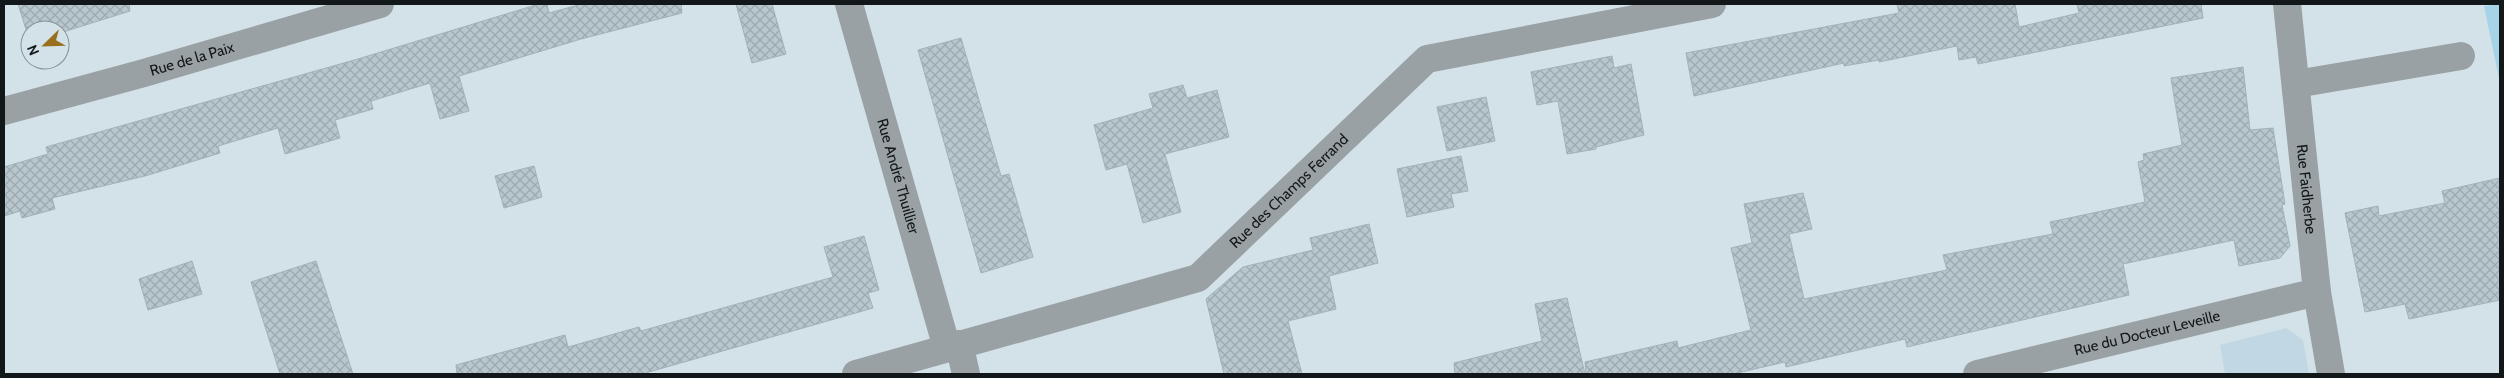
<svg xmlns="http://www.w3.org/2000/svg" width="2504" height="378" font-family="Cabin,sans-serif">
	<defs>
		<pattern id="building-cross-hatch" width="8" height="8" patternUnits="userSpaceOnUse" patternTransform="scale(1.25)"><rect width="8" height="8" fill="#b8c6ce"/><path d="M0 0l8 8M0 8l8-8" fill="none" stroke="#9da9b0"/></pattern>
	</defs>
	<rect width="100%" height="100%" fill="#d3e2e9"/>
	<!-- built -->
	<path fill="#c1d7e3" d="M2286 328 2303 340 2309 374H2225L2220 345Z"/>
	<!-- grass -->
	<path fill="#a7d3e9" d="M2500 4V83L2484 6Z"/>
	<!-- building -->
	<g fill="url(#building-cross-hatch)" stroke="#a2b0b7">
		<path d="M18 4H129L130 11 60 33V30H30V42Z"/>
		<path d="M539 4H547L549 13 582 4H681L682 13 581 39 459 76 469 111 440 119 430 83 371 101 373 109 335 120 340 138 285 154 278 128 218 146 220 153 145 176 52 198 55 209 22 218 20 211 4 216V167L48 154 46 147 358 59Z"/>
		<path d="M736 4H772L786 54 752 63Z"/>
		<path d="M1897 4H2015L2019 27 2079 13 2077 4H2201L2203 18 1978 64 1976 57 1959 60 1957 46 1879 62V60L1844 66V63L1694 96 1686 53 1899 13Z"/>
		<path d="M961 38 1001 176 1009 174 1033 257 981 273 918 50Z"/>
		<path d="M1612 56 1614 68 1631 64 1644 135 1596 147V149L1567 154 1558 101 1537 105 1531 72Z"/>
		<path d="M2243 67 2250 130 2273 128 2285 204 2282 205 2290 246 2280 258 2239 266 2234 240 2123 264 2129 295 1907 347 1905 339 1786 367 1785 362 1733 374H1586L1585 362 1677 341 1678 348 1751 330 1731 248 1752 243 1744 204 1803 193 1812 229 1789 234 1804 299 1947 270 1943 255 2053 234 2050 222 2145 202 2138 162 2144 160 2143 154 2182 145 2171 78Z"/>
		<path d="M1183 85 1187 98 1217 90 1229 137 1165 154 1181 212 1143 223 1127 164 1106 170 1094 125 1153 108 1149 94Z"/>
		<path d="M1486 97 1495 141 1447 151 1437 107Z"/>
		<path d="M1461 156 1468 191 1451 194 1454 207 1407 217 1397 169Z"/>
		<path d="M534 166 542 197 504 208 495 176Z"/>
		<path d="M2500 178V300L2409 319 2405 304 2365 312 2345 213 2378 206 2379 216 2445 203 2442 191Z"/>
		<path d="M1369 224 1378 263 1329 276 1336 309 1288 321 1302 374H1224L1206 299 1243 267 1313 250 1310 238Z"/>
		<path d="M864 236 879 290 868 293 873 308 642 374H457L456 365 565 335 568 347 639 327 641 331 833 277 824 247Z"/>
		<path d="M192 261 202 294 148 310 139 279Z"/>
		<path d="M316 261 353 374H280L251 282Z"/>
		<path d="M1567 298 1585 374H1455L1454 363 1542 341 1535 304Z"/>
	</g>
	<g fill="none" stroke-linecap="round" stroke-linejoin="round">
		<!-- minor -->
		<g stroke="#9aa1a4" stroke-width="28">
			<path id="s1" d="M849 4 947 348"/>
			<path id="s2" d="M2287 4 2317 292 2331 374"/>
			<path d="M2296 84 2461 56"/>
			<path id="s3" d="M4 111 144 73 380 4"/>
			<path d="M959 344 966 374"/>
			<path id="s4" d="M856 374 1198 278 1427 59 1712 4"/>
			<path id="s5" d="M1977 374 2317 292"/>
		</g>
	</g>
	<g text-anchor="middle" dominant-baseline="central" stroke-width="5" stroke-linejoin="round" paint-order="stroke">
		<!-- street labels -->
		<g font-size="15" fill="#12181a" stroke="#d3e2e9">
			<text stroke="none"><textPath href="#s3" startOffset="195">Rue de la Paix</textPath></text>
			<text stroke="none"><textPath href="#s1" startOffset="179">Rue André Thuillier</textPath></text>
			<text stroke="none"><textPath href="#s2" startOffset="186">Rue Faidherbe</textPath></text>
			<text stroke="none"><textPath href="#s4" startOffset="481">Rue des Champs Ferrand</textPath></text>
			<text stroke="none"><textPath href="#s5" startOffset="175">Rue du Docteur Leveille</textPath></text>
		</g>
	</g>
	<!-- border -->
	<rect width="2504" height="378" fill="none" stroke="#12181a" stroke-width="10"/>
	<!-- north arrow -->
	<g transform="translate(45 45) rotate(247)"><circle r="24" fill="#d3e2e9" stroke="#869196"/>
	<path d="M0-4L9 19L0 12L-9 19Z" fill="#986f1b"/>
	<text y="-8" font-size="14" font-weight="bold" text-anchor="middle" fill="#12181a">N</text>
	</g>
</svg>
